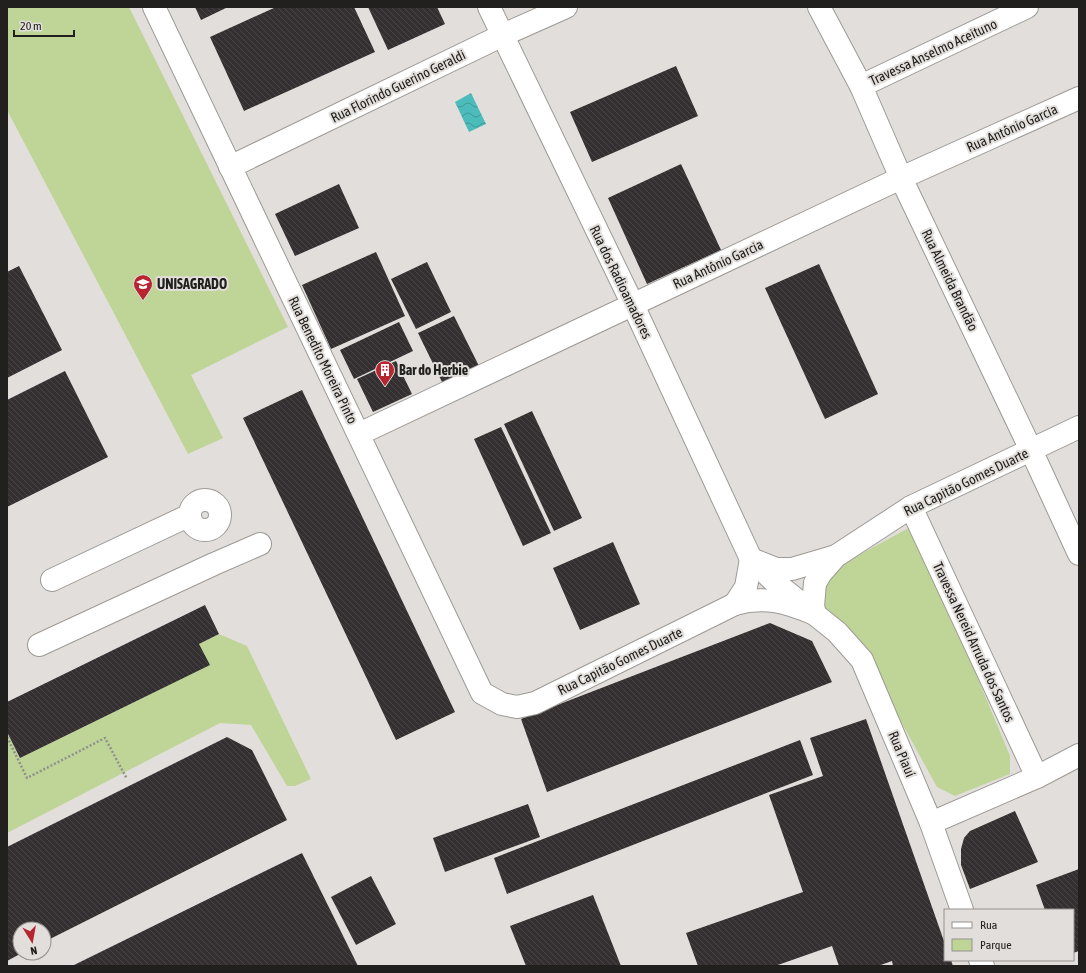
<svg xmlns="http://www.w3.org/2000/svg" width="1086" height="973" font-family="'Asap Condensed',sans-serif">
	<defs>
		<pattern id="water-waves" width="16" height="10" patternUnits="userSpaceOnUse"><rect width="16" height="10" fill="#4cbbbb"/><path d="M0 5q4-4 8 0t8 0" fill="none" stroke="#3f9897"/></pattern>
		<pattern id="building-back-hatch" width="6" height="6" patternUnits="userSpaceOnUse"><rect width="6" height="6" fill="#342f31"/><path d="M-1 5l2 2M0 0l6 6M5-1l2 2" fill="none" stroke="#484446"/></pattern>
	</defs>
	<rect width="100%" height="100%" fill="#e2dedb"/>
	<!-- park -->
	<g fill="#bed597">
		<path d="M7 7H129L288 327 191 375 223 438 188 454 7 110Z"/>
		<path d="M914 525 1010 756V774L955 796 937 787 866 658 823 604 828 572Z"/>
		<path d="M219 634 247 646 311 779 295 786H287L251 725 220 723 7 833V732L20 758 209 665 199 644Z"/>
	</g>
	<!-- water -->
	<path fill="url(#water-waves)" d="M471 93 486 124 469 132 455 102Z"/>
	<!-- building -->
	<g fill="url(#building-back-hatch)">
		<path d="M195 7H228L201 20Z"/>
		<path d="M276 7H354L375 52 244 111 210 37Z"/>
		<path d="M368 7H437L445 24 388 50Z"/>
		<path d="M676 66 698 116 592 162 570 112Z"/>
		<path d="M681 164 721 250 647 284 608 198Z"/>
		<path d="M339 184 359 228 295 256 275 214Z"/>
		<path d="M376 252 405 316 331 349 302 285Z"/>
		<path d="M427 262 451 312 416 329 391 279Z"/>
		<path d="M819 264 878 394 825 419 765 288Z"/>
		<path d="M19 266 62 350 7 378V272Z"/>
		<path d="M454 316 479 366 443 384 418 333Z"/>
		<path d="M399 322 413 351 354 379 340 350Z"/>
		<path d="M396 361 412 394 373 412 357 379Z"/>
		<path d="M65 371 108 457 7 507V400Z"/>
		<path d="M302 390 455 712 396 740 243 418Z"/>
		<path d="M532 411 582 518 554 531 504 424Z"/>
		<path d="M501 427 551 533 523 546 474 439Z"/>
		<path d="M613 542 640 604 580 630 553 568Z"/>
		<path d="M205 605 219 634 199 644 210 665 20 758 7 732V702Z"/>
		<path d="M770 623 812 641 832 682 547 792 521 719Z"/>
		<path d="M866 719 945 944V960H951L953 966H893L892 961 878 966H839L832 946 775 966H698L686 933 803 892 769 795 823 776 810 738Z"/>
		<path d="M227 737 252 750 287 820 44 942V929H20V954L7 961V847Z"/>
		<path d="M800 740 813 775 507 894 494 858Z"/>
		<path d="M528 804 540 837 445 872 433 838Z"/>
		<path d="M1015 811 1038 862 970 889 961 865V849L964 838 970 831Z"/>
		<path d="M302 853 358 966H72Z"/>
		<path d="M1079 869V951L1073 953V910H1045L1036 885Z"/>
		<path d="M371 876 396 924 356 945 331 897Z"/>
		<path d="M593 895 621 966H526L510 926Z"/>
	</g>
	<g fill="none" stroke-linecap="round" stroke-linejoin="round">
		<!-- minor casing -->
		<g stroke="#9d9a96" stroke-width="24">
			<g id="minor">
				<path d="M154 7C262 236 373 464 482 693L502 704 517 707 535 703 735 604C765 595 788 603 815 614"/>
				<path d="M489 7 633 305 751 559 777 584 837 632 862 660 931 823 962 910"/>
				<path d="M819 7 861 86 901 178 1031 450 1079 554"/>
				<path d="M861 86 1027 7"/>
				<path d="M230 167 503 35 566 7"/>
				<path d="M359 434 901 178 1079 98"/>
				<circle cx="205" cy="515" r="15"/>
				<path d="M911 507 1037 777"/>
				<path d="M756 561 776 569H792L836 556"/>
				<path d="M52 580 190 515"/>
				<path d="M735 604 746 587 751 559"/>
				<path d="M815 614 813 606 815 583 821 573 836 556 911 507 1079 427"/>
				<path d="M39 645 214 564 260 544"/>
				<path d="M931 823 1037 777 1079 755"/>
				<path d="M980 960 983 966"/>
			</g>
		</g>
		<!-- path -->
		<path stroke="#928f8d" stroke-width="2.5" stroke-dasharray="2 2" stroke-linecap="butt" d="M7 737 27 778 105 738 127 779"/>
		<!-- minor -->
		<use href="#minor" stroke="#fff" stroke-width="22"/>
	</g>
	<!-- icons -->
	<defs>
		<g id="university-pin" transform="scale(1)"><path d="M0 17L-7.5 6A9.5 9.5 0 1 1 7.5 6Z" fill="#b62530" stroke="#e2dedb"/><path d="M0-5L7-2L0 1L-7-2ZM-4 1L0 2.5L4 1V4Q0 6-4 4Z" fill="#fff"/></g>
		<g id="building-pin" transform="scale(1)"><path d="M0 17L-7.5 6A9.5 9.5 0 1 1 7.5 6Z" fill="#b62530" stroke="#e2dedb"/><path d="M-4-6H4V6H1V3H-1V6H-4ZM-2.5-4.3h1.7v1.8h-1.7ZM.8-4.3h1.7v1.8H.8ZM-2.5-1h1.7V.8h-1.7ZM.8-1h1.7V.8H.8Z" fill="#fff"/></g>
	</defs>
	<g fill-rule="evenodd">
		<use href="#university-pin" x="143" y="284"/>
		<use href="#building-pin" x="385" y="370"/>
	</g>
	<g text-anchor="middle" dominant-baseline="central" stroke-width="4" stroke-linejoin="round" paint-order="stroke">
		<!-- street labels -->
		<g font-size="14" fill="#21201e" stroke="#e2dedb">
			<text transform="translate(933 52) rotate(-25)">Travessa Anselmo Aceituno</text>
			<text transform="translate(398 86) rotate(-26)">Rua Florindo Guerino Geraldi</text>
			<text transform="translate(1012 128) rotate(-24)">Rua Antônio Garcia</text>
			<text transform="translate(718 264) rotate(-25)">Rua Antônio Garcia</text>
			<text transform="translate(950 280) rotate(64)">Rua Almeida Brandão</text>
			<text transform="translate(621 282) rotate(64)">Rua dos Radioamadores</text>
			<text transform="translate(323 360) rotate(64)">Rua Benedito Moreira Pinto</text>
			<text transform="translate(966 482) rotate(-26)">Rua Capitão Gomes Duarte</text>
			<text transform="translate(974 642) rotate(65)">Travessa Nereid Arruda dos Santos</text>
			<text transform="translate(620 661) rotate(-26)">Rua Capitão Gomes Duarte</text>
			<text transform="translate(902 754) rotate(67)">Rua Piauí</text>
		</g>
		<!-- poi labels -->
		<g font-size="14" font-weight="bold" fill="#21201e" stroke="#e2dedb" text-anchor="start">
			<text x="157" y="284">UNISAGRADO</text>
			<text x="399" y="370">Bar do Herbie</text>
		</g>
	</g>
	<!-- border -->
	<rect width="1086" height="973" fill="none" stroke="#21201e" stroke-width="16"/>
	<!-- legend -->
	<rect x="944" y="909" width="130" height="52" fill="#e2dedb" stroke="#95928f"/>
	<rect x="952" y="922" width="20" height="6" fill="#ffffff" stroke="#95928f"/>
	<text x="980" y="929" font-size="12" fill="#21201e">Rua</text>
	<rect x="952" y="939" width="20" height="12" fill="#bed597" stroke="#95928f"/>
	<text x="980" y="949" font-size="12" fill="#21201e">Parque</text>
	<!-- north arrow -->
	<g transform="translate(32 941) rotate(169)"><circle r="19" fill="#e2dedb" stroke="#95928f"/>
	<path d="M0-3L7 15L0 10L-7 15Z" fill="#b62530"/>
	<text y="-6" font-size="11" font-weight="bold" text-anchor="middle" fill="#21201e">N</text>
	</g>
	<!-- scale -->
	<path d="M14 30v6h60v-6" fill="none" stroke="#21201e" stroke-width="2"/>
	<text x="20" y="30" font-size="12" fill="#21201e" stroke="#e2dedb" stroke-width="3" paint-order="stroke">20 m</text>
</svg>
